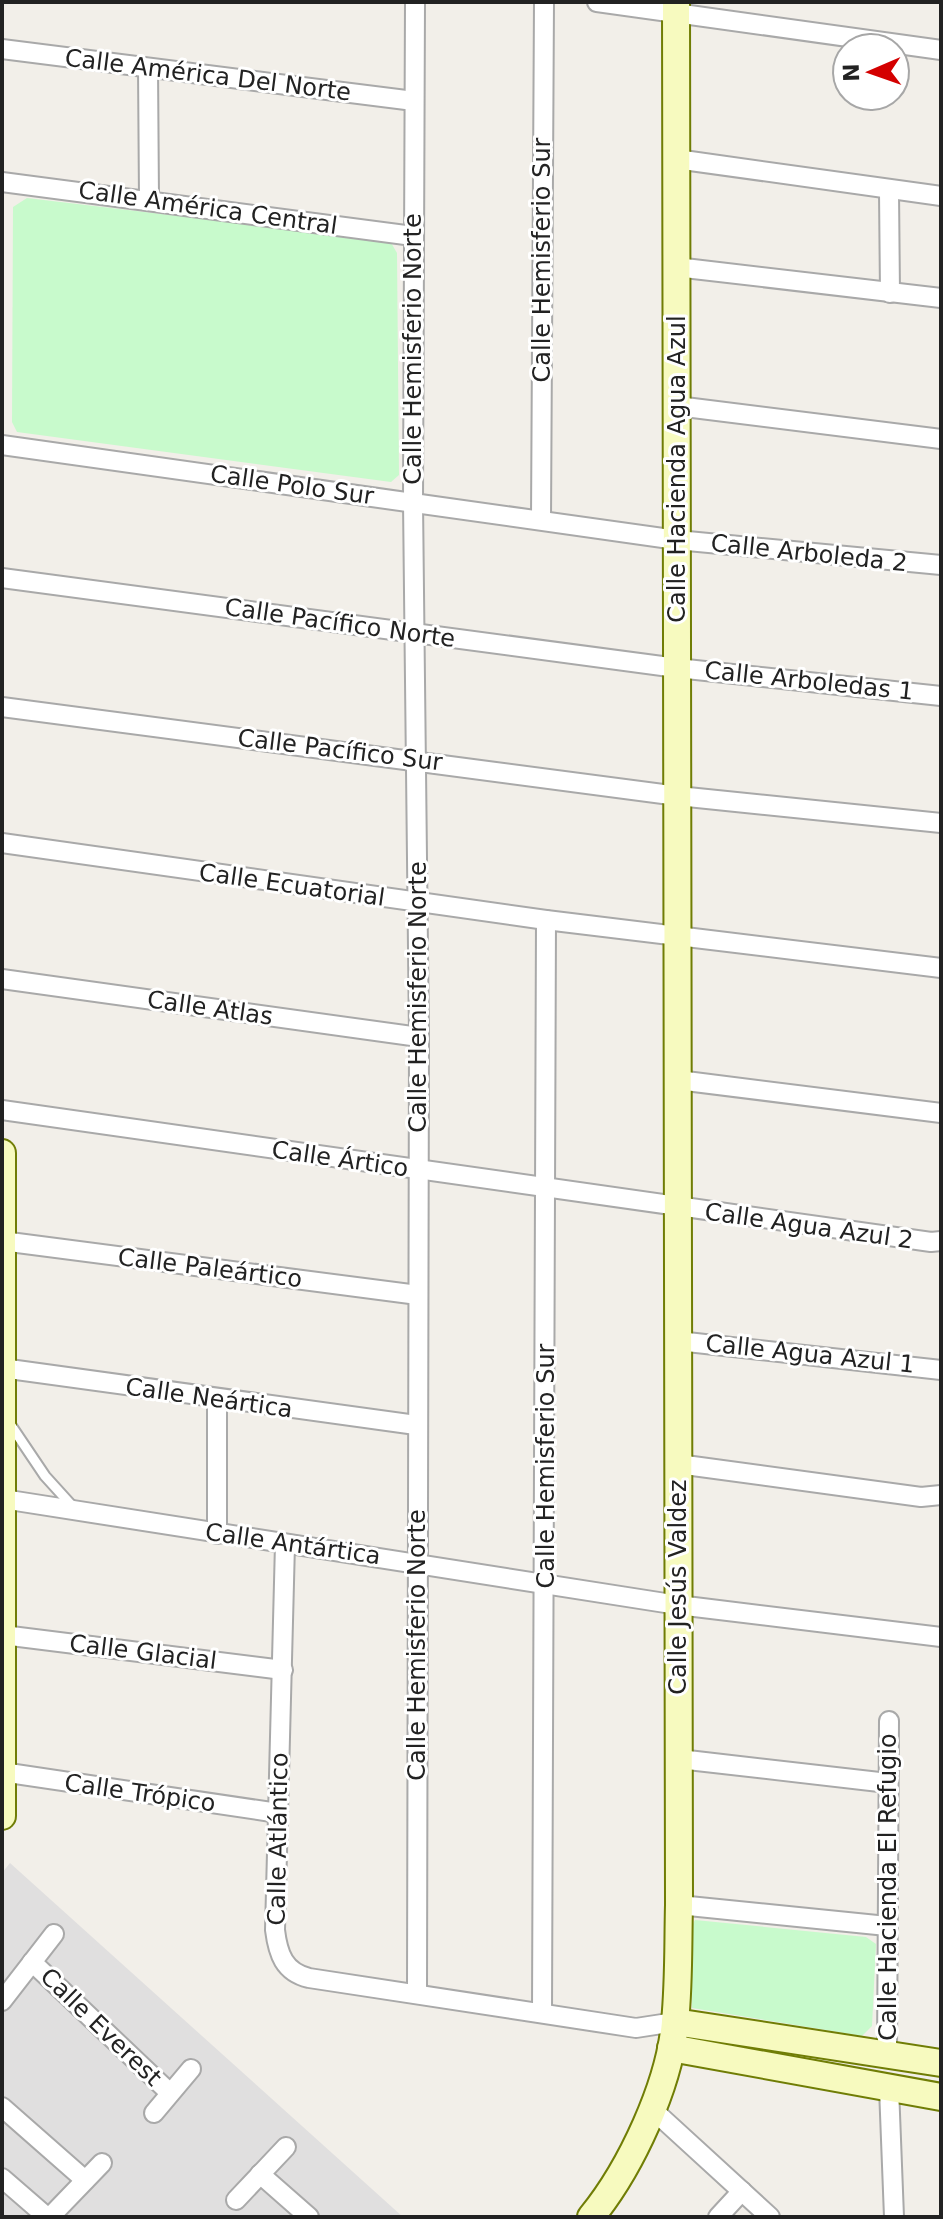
<svg xmlns="http://www.w3.org/2000/svg" width="943" height="2219" font-family="'DejaVu Sans',sans-serif">
	<rect width="100%" height="100%" fill="#f2efe9"/>
	<!-- residential -->
	<path fill="#e0dfdf" d="M10 1863 403 2217H2V1873Z"/>
	<!-- park -->
	<g fill="#c8facc">
		<path d="M27 198 390 241 397 253 399 475 391 482 17 432 12 422 13 207Z"/>
		<path d="M695 1920 866 1937 876 1944 872 2026 862 2036 692 2008 689 1931Z"/>
	</g>
	<g fill="none" stroke-linecap="round" stroke-linejoin="round">
		<!-- lane casing -->
		<g stroke="#a9a9a9" stroke-width="13">
			<path id="lane" d="M10 1424 45 1476 74 1508"/>
		</g>
		<!-- street casing -->
		<g stroke="#a9a9a9" stroke-width="22">
			<g id="street">
				<path d="M415 2 413 502 419 1037 417 1992"/>
				<path d="M597 2 941 50"/>
				<path d="M2 49 414 101"/>
				<path d="M148 68 149 199"/>
				<path d="M676 159 941 196"/>
				<path d="M2 182 413 236"/>
				<path d="M889 192 890 293"/>
				<path d="M676 267 941 298"/>
				<path d="M677 406 941 439"/>
				<path d="M2 445 677 540 941 565"/>
				<path d="M541 519 544 2"/>
				<path d="M2 578 677 668 941 696"/>
				<path d="M2 707 678 796 941 823"/>
				<path d="M2 843 546 920 941 968"/>
				<path d="M2 979 419 1037"/>
				<path d="M678 1080 941 1113"/>
				<path d="M2 1110 931 1242 941 1241"/>
				<path d="M2 1241 418 1295"/>
				<path d="M678 1341 941 1370"/>
				<path d="M2 1368 416 1425"/>
				<path d="M217 1400V1534"/>
				<path d="M678 1464 921 1497 941 1495"/>
				<path d="M3 1499 678 1605 941 1637"/>
				<path d="M285 1544 275 1930C278 1954 284 1972 309 1978L636 2028 675 2022"/>
				<path d="M3 1635 283 1670"/>
				<path d="M679 1759 888 1783"/>
				<path d="M2 1772 278 1813"/>
				<path d="M679 1905 887 1926"/>
				<path d="M32 1962 170 2093"/>
				<path d="M2 2001 54 1934"/>
				<path d="M542 2012 546 920"/>
				<path d="M887 2053 889 1721"/>
				<path d="M889 2088 894 2217"/>
				<path d="M2 2107 85 2180"/>
				<path d="M652 2109 770 2217"/>
				<path d="M154 2113 191 2069"/>
				<path d="M260 2174 309 2217"/>
				<path d="M2 2178 47 2217"/>
				<path d="M236 2200 286 2147"/>
				<path d="M50 2217 102 2163"/>
				<path d="M718 2217 742 2191"/>
			</g>
		</g>
		<!-- secondary casing -->
		<g stroke="#707d05" stroke-width="30">
			<g id="secondary">
				<path d="M2 1153V1816"/>
				<path d="M675 2022 941 2063"/>
				<path d="M671 2048 941 2097"/>
				<path d="M591 2217C631 2168 670 2084 675 2022 679 1983 678 1944 679 1905L676 2"/>
			</g>
		</g>
		<!-- lane -->
		<use href="#lane" stroke="#fff" stroke-width="9"/>
		<!-- street -->
		<use href="#street" stroke="#fff" stroke-width="18"/>
		<!-- secondary -->
		<use href="#secondary" stroke="#f7fabf" stroke-width="26"/>
	</g>
	<g text-anchor="middle" dominant-baseline="central" stroke-width="6" stroke-linejoin="round" paint-order="stroke">
		<!-- street labels -->
		<g font-size="24" fill="#222" stroke="#fff">
			<text transform="translate(208 75) rotate(7)">Calle América Del Norte</text>
			<text transform="translate(208 208) rotate(8)">Calle América Central</text>
			<text transform="translate(542 260) rotate(-90)">Calle Hemisferio Sur</text>
			<text transform="translate(413 349) rotate(-90)">Calle Hemisferio Norte</text>
			<text transform="translate(677 469) rotate(-90)">Calle Hacienda Agua Azul</text>
			<text transform="translate(292 485) rotate(8)">Calle Polo Sur</text>
			<text transform="translate(809 553) rotate(6)">Calle Arboleda 2</text>
			<text transform="translate(340 623) rotate(8)">Calle Pacífico Norte</text>
			<text transform="translate(809 681) rotate(6)">Calle Arboledas 1</text>
			<text transform="translate(340 750) rotate(7)">Calle Pacífico Sur</text>
			<text transform="translate(292 885) rotate(8)">Calle Ecuatorial</text>
			<text transform="translate(418 997) rotate(-90)">Calle Hemisferio Norte</text>
			<text transform="translate(210 1008) rotate(8)">Calle Atlas</text>
			<text transform="translate(340 1159) rotate(8)">Calle Ártico</text>
			<text transform="translate(809 1226) rotate(8)">Calle Agua Azul 2</text>
			<text transform="translate(210 1268) rotate(7)">Calle Paleártico</text>
			<text transform="translate(810 1354) rotate(6)">Calle Agua Azul 1</text>
			<text transform="translate(209 1398) rotate(8)">Calle Neártica</text>
			<text transform="translate(546 1466) rotate(-90)">Calle Hemisferio Sur</text>
			<text transform="translate(293 1544) rotate(8)">Calle Antártica</text>
			<text transform="translate(678 1587) rotate(-90)">Calle Jesús Valdez</text>
			<text transform="translate(417 1645) rotate(-90)">Calle Hemisferio Norte</text>
			<text transform="translate(143 1652) rotate(7)">Calle Glacial</text>
			<text transform="translate(140 1793) rotate(8)">Calle Trópico</text>
			<text transform="translate(278 1839) rotate(-89)">Calle Atlántico</text>
			<text transform="translate(888 1887) rotate(-90)">Calle Hacienda El Refugio</text>
			<text transform="translate(101 2027) rotate(44)">Calle Everest</text>
		</g>
	</g>
	<!-- border -->
	<rect width="943" height="2219" fill="none" stroke="#222222" stroke-width="8"/>
	<!-- north arrow -->
	<g transform="translate(871 72) rotate(268)"><circle r="38" fill="#ffffff" stroke="#a7a7a7" stroke-width="2"/>
	<path d="M0-6L14 30L0 20L-14 30Z" fill="#d40000"/>
	<text y="-12" font-size="22" font-weight="bold" text-anchor="middle" fill="#222222">N</text>
	</g>
</svg>
